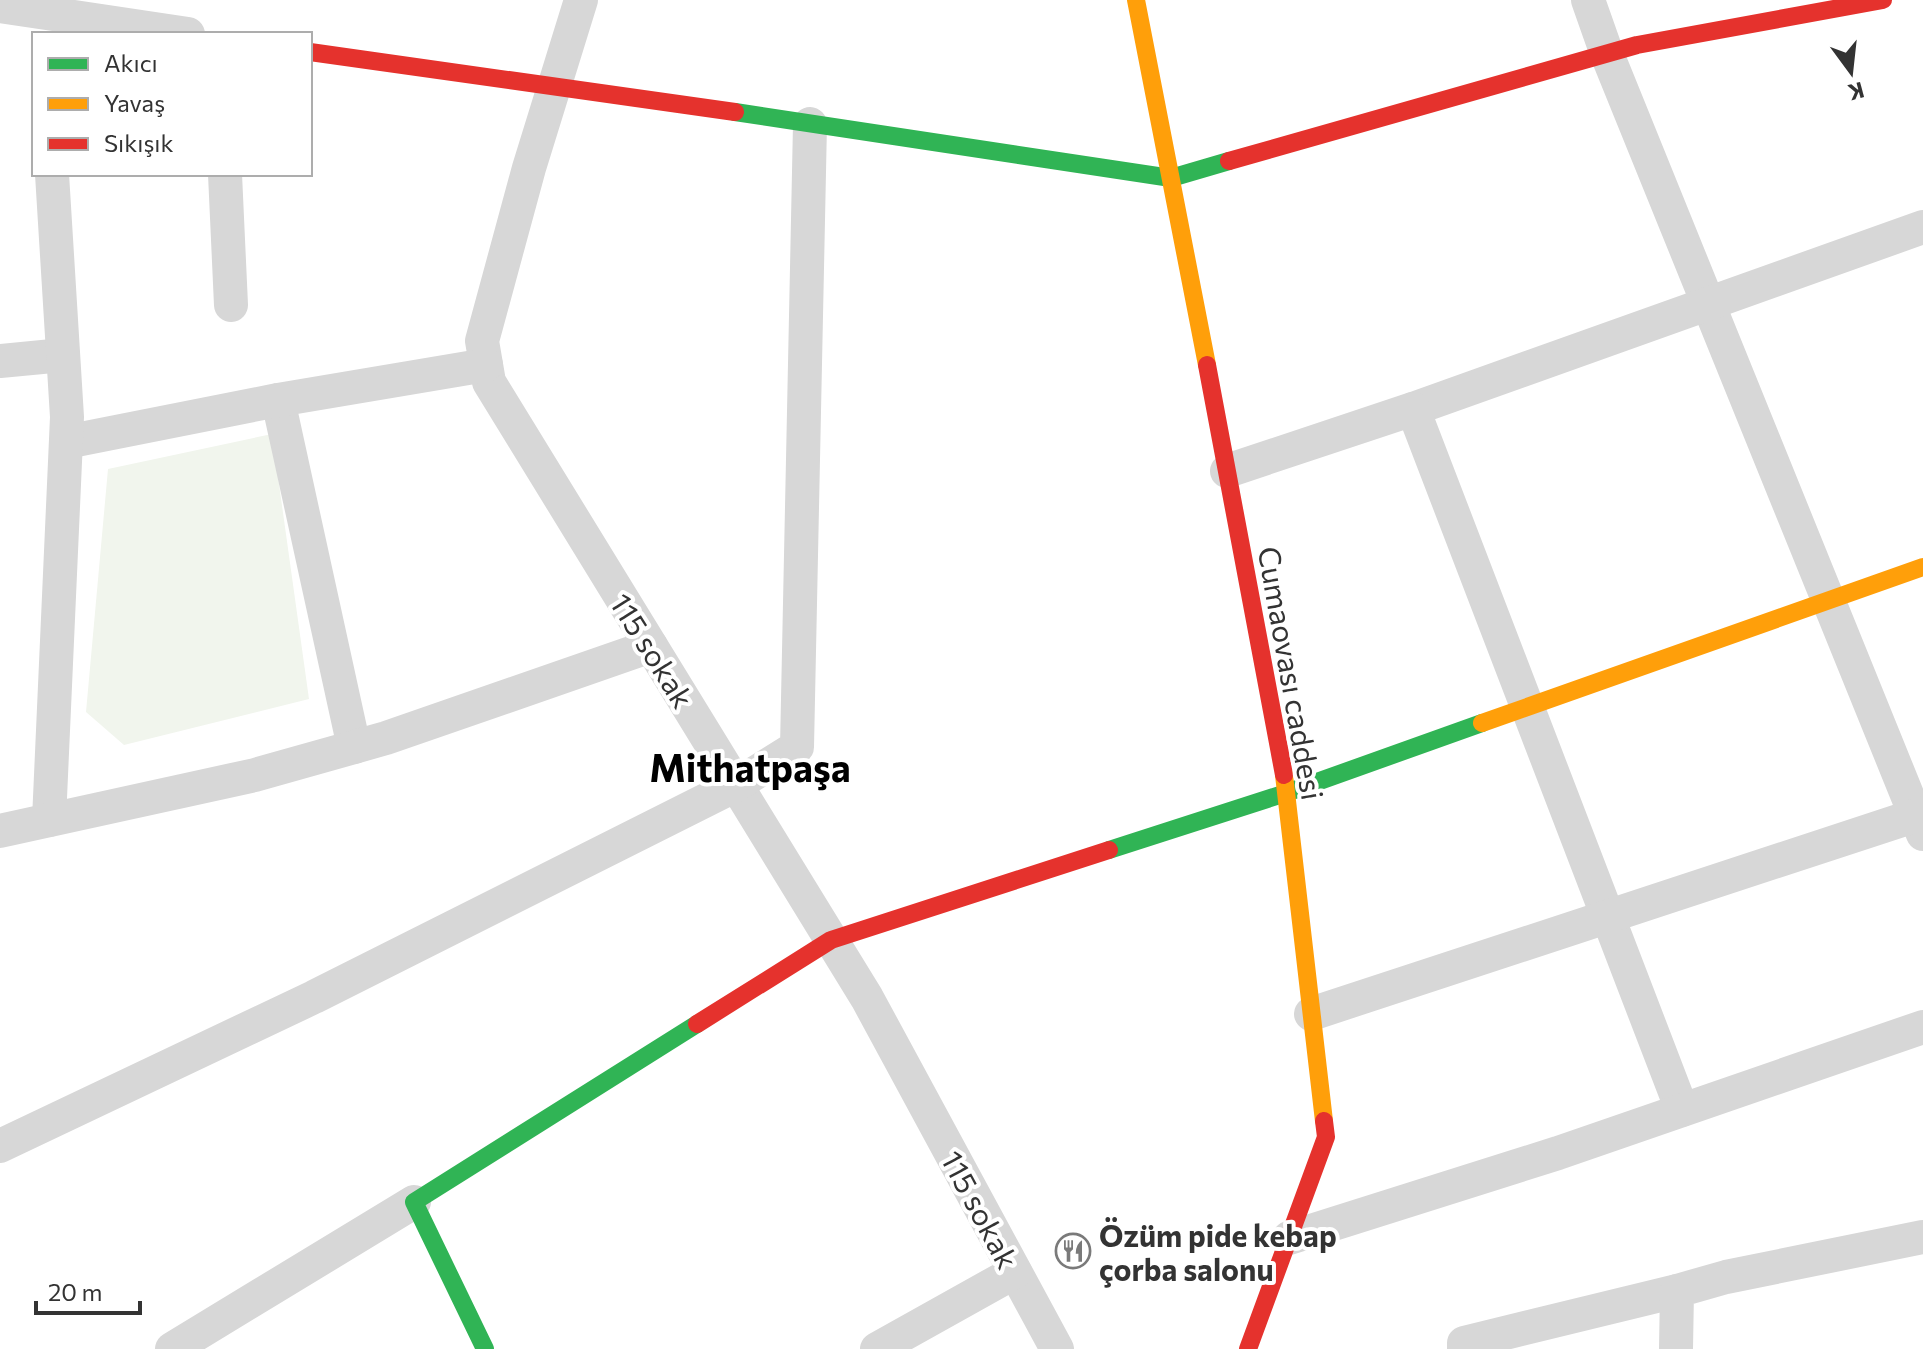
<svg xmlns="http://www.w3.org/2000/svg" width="1923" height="1349" font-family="Commissioner,sans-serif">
	<rect width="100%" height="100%" fill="#fff"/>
	<!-- green -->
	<path fill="#f1f5ed" d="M272 434 309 699 124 745 86 712 108 469Z"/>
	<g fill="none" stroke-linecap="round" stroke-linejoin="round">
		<!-- street -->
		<g stroke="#d7d7d7" stroke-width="34">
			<path d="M581 0 529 168 482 341 489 382 867 998 1057 1349"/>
			<path d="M1588 0 1607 54 1923 834"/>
			<path d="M0 6 188 34"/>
			<path d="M225 174 231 305"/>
			<path d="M0 361 63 355"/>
			<path d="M278 400 354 747"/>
			<path d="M1413 409 1923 227"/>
			<path d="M66 442 278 400 486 365"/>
			<path d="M1227 471 1413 409 1682 1110"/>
			<path d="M49 820 67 417 52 174"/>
			<path d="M0 831 255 775 386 738 651 646"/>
			<path d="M1311 1014 1923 813"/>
			<path d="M0 1146 314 997 736 785 797 747 810 124"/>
			<path d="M1289 1238 1558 1153 1923 1027"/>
			<path d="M172 1349 414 1202"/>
			<path d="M877 1349 1015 1272"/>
			<path d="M1464 1349V1343L1677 1291"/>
			<path d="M1676 1349 1677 1291 1726 1277 1923 1237"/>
		</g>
		<!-- fast -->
		<g stroke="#30b455" stroke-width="18">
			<path d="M735 112 1171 178 1229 161"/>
			<path d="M1109 850 1286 793 1482 723"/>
			<path d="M485 1349 414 1202 697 1024"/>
		</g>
		<!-- slow -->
		<g stroke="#ff9f0a" stroke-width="18">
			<path d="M1136 0 1207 365"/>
			<path d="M1482 723 1923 567"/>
			<path d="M1284 775 1324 1121"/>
		</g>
		<!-- jam -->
		<g stroke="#e5322d" stroke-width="18">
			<path d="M310 52 735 112"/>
			<path d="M1229 161 1637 45 1883 0"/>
			<path d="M1207 365 1284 775"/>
			<path d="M697 1024 831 940 1109 850"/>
			<path d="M1248 1349 1326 1137 1324 1121"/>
		</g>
	</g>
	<!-- icons -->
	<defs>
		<g id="restaurant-ring" transform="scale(1.8)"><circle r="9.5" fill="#fff" stroke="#7a7a7a" stroke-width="1.5"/><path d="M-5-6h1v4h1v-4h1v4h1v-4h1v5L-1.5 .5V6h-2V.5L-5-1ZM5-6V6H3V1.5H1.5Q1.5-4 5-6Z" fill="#7a7a7a"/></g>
	</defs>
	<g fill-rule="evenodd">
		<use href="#restaurant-ring" x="1073" y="1251"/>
	</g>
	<g text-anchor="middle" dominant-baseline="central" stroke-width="8" stroke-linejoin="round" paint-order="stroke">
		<!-- street labels -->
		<g font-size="30" fill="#333" stroke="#fff">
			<text transform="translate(653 650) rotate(58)">115 sokak</text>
			<text transform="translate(1292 673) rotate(80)">Cumaovası caddesi</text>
			<text transform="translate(981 1209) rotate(62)">115 sokak</text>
		</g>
		<!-- poi labels -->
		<g font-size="30" font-weight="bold" fill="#333" stroke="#fff" text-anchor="start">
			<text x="1099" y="1234">Özüm pide kebap<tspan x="1099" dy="34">çorba salonu</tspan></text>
		</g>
		<!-- district labels -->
		<g font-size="38" font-weight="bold" fill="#000" stroke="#fff">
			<text x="750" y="766">Mithatpaşa</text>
		</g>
	</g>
	<!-- legend -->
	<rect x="32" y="32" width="280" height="144" fill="#ffffff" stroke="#adadad" stroke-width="2"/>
	<rect x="48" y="58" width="40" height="12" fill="#30b455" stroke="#adadad" stroke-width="2"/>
	<text x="104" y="72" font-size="24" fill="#333333">Akıcı</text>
	<rect x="48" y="98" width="40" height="12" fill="#ff9f0a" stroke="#adadad" stroke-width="2"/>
	<text x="104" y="112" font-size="24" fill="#333333">Yavaş</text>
	<rect x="48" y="138" width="40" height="12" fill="#e5322d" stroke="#adadad" stroke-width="2"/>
	<text x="104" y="152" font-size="24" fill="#333333">Sıkışık</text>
	<!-- north arrow -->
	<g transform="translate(1851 72) rotate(165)" stroke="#ffffff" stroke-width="6" paint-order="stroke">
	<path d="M0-6L14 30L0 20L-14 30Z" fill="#333333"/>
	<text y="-12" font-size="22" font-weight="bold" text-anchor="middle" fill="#333333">K</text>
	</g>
	<!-- scale -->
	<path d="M36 1301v12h104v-12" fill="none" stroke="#333333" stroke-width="4"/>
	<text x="48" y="1301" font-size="24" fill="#333333" stroke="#ffffff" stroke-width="6" paint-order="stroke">20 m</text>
</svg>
